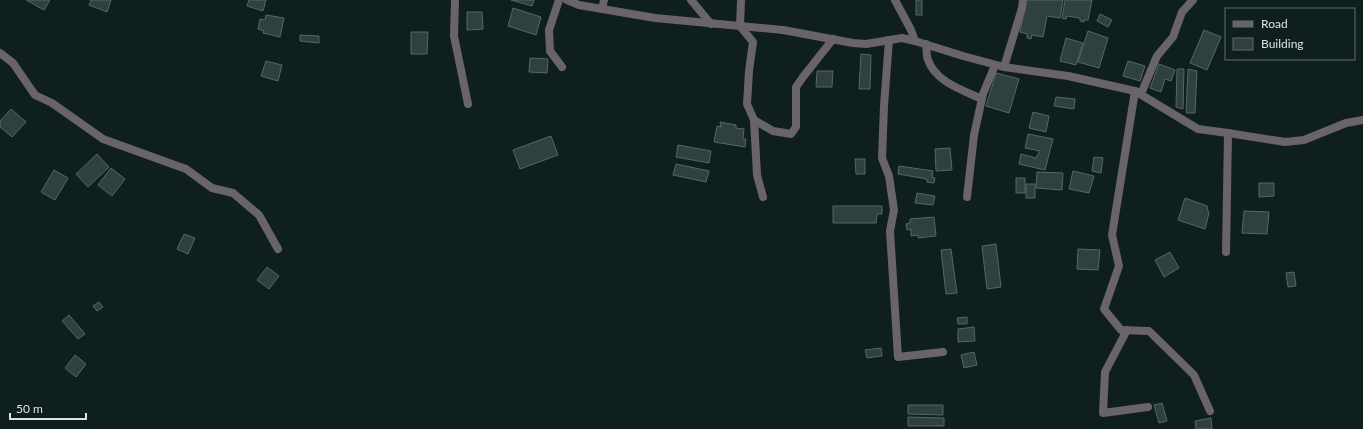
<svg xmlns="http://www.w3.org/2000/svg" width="1363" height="429" font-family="Lato,sans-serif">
	<rect width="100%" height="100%" fill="#0f1e1f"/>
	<!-- building -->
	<g fill="#303f40" stroke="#566768">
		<path d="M26 0H50L44 10Z"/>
		<path d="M91 0H111L107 12 89 5Z"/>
		<path d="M249 0H266L263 11 247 6Z"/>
		<path d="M511 0H534L532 6Z"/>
		<rect x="916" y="0" width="6" height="15"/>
		<path d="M1026 0H1063L1060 18 1047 16 1043 37 1032 35 1031 39 1027 38V34L1020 32Z"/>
		<path d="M1065 0H1092L1088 20H1084V22L1080 21V18L1067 16 1066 19 1062 18Z"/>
		<path d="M513 8 541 17 536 35 508 26Z"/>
		<path d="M467 12H482L483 29 467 30Z"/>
		<path d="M1100 14 1112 20 1108 27 1097 21Z"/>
		<path d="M266 15 284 18 280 37 263 33 264 31 258 29 260 19 265 20Z"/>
		<path d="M1204 30 1221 37 1207 70 1190 63Z"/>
		<path d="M1088 31 1108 38 1099 68 1078 62Z"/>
		<path d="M411 32H428L427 54H411Z"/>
		<path d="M300 35 319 36V43L300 41Z"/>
		<path d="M1066 38 1083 43 1076 65 1060 61Z"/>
		<path d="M861 54 871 55 870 89H859Z"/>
		<path d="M530 58 548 59 547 73 529 72Z"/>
		<path d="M266 61 282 65 278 81 261 76Z"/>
		<path d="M1128 61 1145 66 1140 81 1123 76Z"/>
		<path d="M1159 64 1175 70 1171 81 1165 79 1161 92 1150 88Z"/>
		<path d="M1177 69H1184L1183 109 1176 107Z"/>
		<path d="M1188 69 1197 71 1195 113H1186Z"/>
		<path d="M817 71H833L832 87H816Z"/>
		<path d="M996 73 1019 79 1009 113 986 106Z"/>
		<path d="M1056 97 1075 99 1074 109 1054 106Z"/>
		<path d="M11 109 26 122 12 137 0 127V121Z"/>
		<path d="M1033 112 1049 116 1046 132 1029 128Z"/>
		<path d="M720 122 736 125V128L744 129 743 139H746L745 147 714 142 717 126 721 127Z"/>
		<path d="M1028 134 1053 139 1045 170 1019 164 1021 154 1036 158 1040 151 1025 148Z"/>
		<path d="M551 136 558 155 520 169 513 150Z"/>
		<path d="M678 145 711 151 709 163 676 157Z"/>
		<path d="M950 148 952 170 936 171 935 149Z"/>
		<path d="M97 154 109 167 88 187 76 174Z"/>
		<path d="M1094 157 1103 158 1101 173 1092 171Z"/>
		<path d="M855 159H865V174H856Z"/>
		<path d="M676 164 709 171 706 182 673 175Z"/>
		<path d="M899 166 933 171 932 177 935 178 934 183 927 182V179L898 174Z"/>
		<path d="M111 168 125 179 112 196 98 185Z"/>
		<path d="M54 170 68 178 55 200 41 192Z"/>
		<path d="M1073 171 1094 176 1089 193 1069 189Z"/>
		<path d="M1037 172 1063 173 1062 190 1036 188Z"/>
		<rect x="1016" y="178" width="9" height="15"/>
		<path d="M1259 183H1274V196L1259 197Z"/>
		<rect x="1026" y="184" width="9" height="14"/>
		<path d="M917 193 935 196 933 205 915 203Z"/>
		<path d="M1185 198 1207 206 1208 211 1209 213 1205 229 1178 220Z"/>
		<path d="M833 206H882V214H877L876 223H833Z"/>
		<path d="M1244 211 1269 212 1267 234 1242 233Z"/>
		<path d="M934 217 936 236 918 238V235L911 236V229L907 230 906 224 910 223V219Z"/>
		<path d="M184 234 195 238 188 254 177 249Z"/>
		<path d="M996 244 1001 287 987 289 982 246Z"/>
		<path d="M951 249 957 293 946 294 941 250Z"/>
		<path d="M1078 249 1100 250 1098 270 1077 269Z"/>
		<path d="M1170 252 1179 268 1164 277 1155 260Z"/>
		<path d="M267 267 279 276 269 289 257 280Z"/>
		<path d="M1294 272 1296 286 1288 287 1286 273Z"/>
		<path d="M99 302 103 307 97 311 93 306Z"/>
		<path d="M69 315 85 334 78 339 62 321Z"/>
		<path d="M967 317V324H958L957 318Z"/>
		<path d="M974 327 975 341 958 342V329Z"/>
		<path d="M881 348 882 356 867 358 865 350Z"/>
		<path d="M974 352 977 365 964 368 961 355Z"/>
		<path d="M75 355 86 364 76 377 65 368Z"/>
		<path d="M1162 403 1167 421 1159 423 1154 405Z"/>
		<path d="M908 405H943V415L908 414Z"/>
		<path d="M908 417 944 418V426H908Z"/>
		<path d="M1211 418 1212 429H1196L1195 421Z"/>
	</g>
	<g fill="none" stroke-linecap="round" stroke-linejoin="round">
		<!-- minor -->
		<g stroke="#696469" stroke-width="8">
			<path d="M455 0 454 36 468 104"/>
			<path d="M559 0 549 30 550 51 562 67"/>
			<path d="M567 0 579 5 655 18 783 30 853 43 866 44 902 38 915 41 963 56 1004 67 1068 76 1135 91 1198 129 1228 133 1285 142 1304 140 1346 123 1363 120"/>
			<path d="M691 0 711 24"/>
			<path d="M741 0 740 26 753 42 749 71 747 104 754 120 757 175 763 197"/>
			<path d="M895 0 911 30 915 41"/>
			<path d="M602 9 604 0"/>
			<path d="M889 40 884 106 882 158 889 176 894 210 890 231 898 357 943 352"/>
			<path d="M926 44C927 49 926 55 928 60 936 82 962 90 982 99"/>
			<path d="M0 53 13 63 35 95 52 103 103 139 186 169 212 188 233 193 259 215 278 249"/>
			<path d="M1004 67 1022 8 1023 0"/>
			<path d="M1135 91 1112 235 1119 266 1104 309 1121 330 1149 331 1194 375 1210 411"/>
			<path d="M1141 94 1157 56 1173 37 1182 12 1193 0"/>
			<path d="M754 120 773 131 791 134 796 127V87L803 77 833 39"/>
			<path d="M967 197 974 135 983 94 995 65"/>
			<path d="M1226 252 1228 133"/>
			<path d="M1127 330 1105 372 1103 413 1148 407"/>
		</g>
	</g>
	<!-- legend -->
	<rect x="1225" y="8" width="130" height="52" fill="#0f1e1f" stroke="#616d6e"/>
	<rect x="1233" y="21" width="20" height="6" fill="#696469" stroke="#616d6e"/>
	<text x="1261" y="28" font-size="12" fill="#dbe4e5">Road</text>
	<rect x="1233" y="38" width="20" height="12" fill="#303f40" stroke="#616d6e"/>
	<text x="1261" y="48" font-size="12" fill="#dbe4e5">Building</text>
	<!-- scale -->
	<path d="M10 413v6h76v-6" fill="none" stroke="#dbe4e5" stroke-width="2"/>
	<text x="16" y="413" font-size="12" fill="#dbe4e5" stroke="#0f1e1f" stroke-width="3" paint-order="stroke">50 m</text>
</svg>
